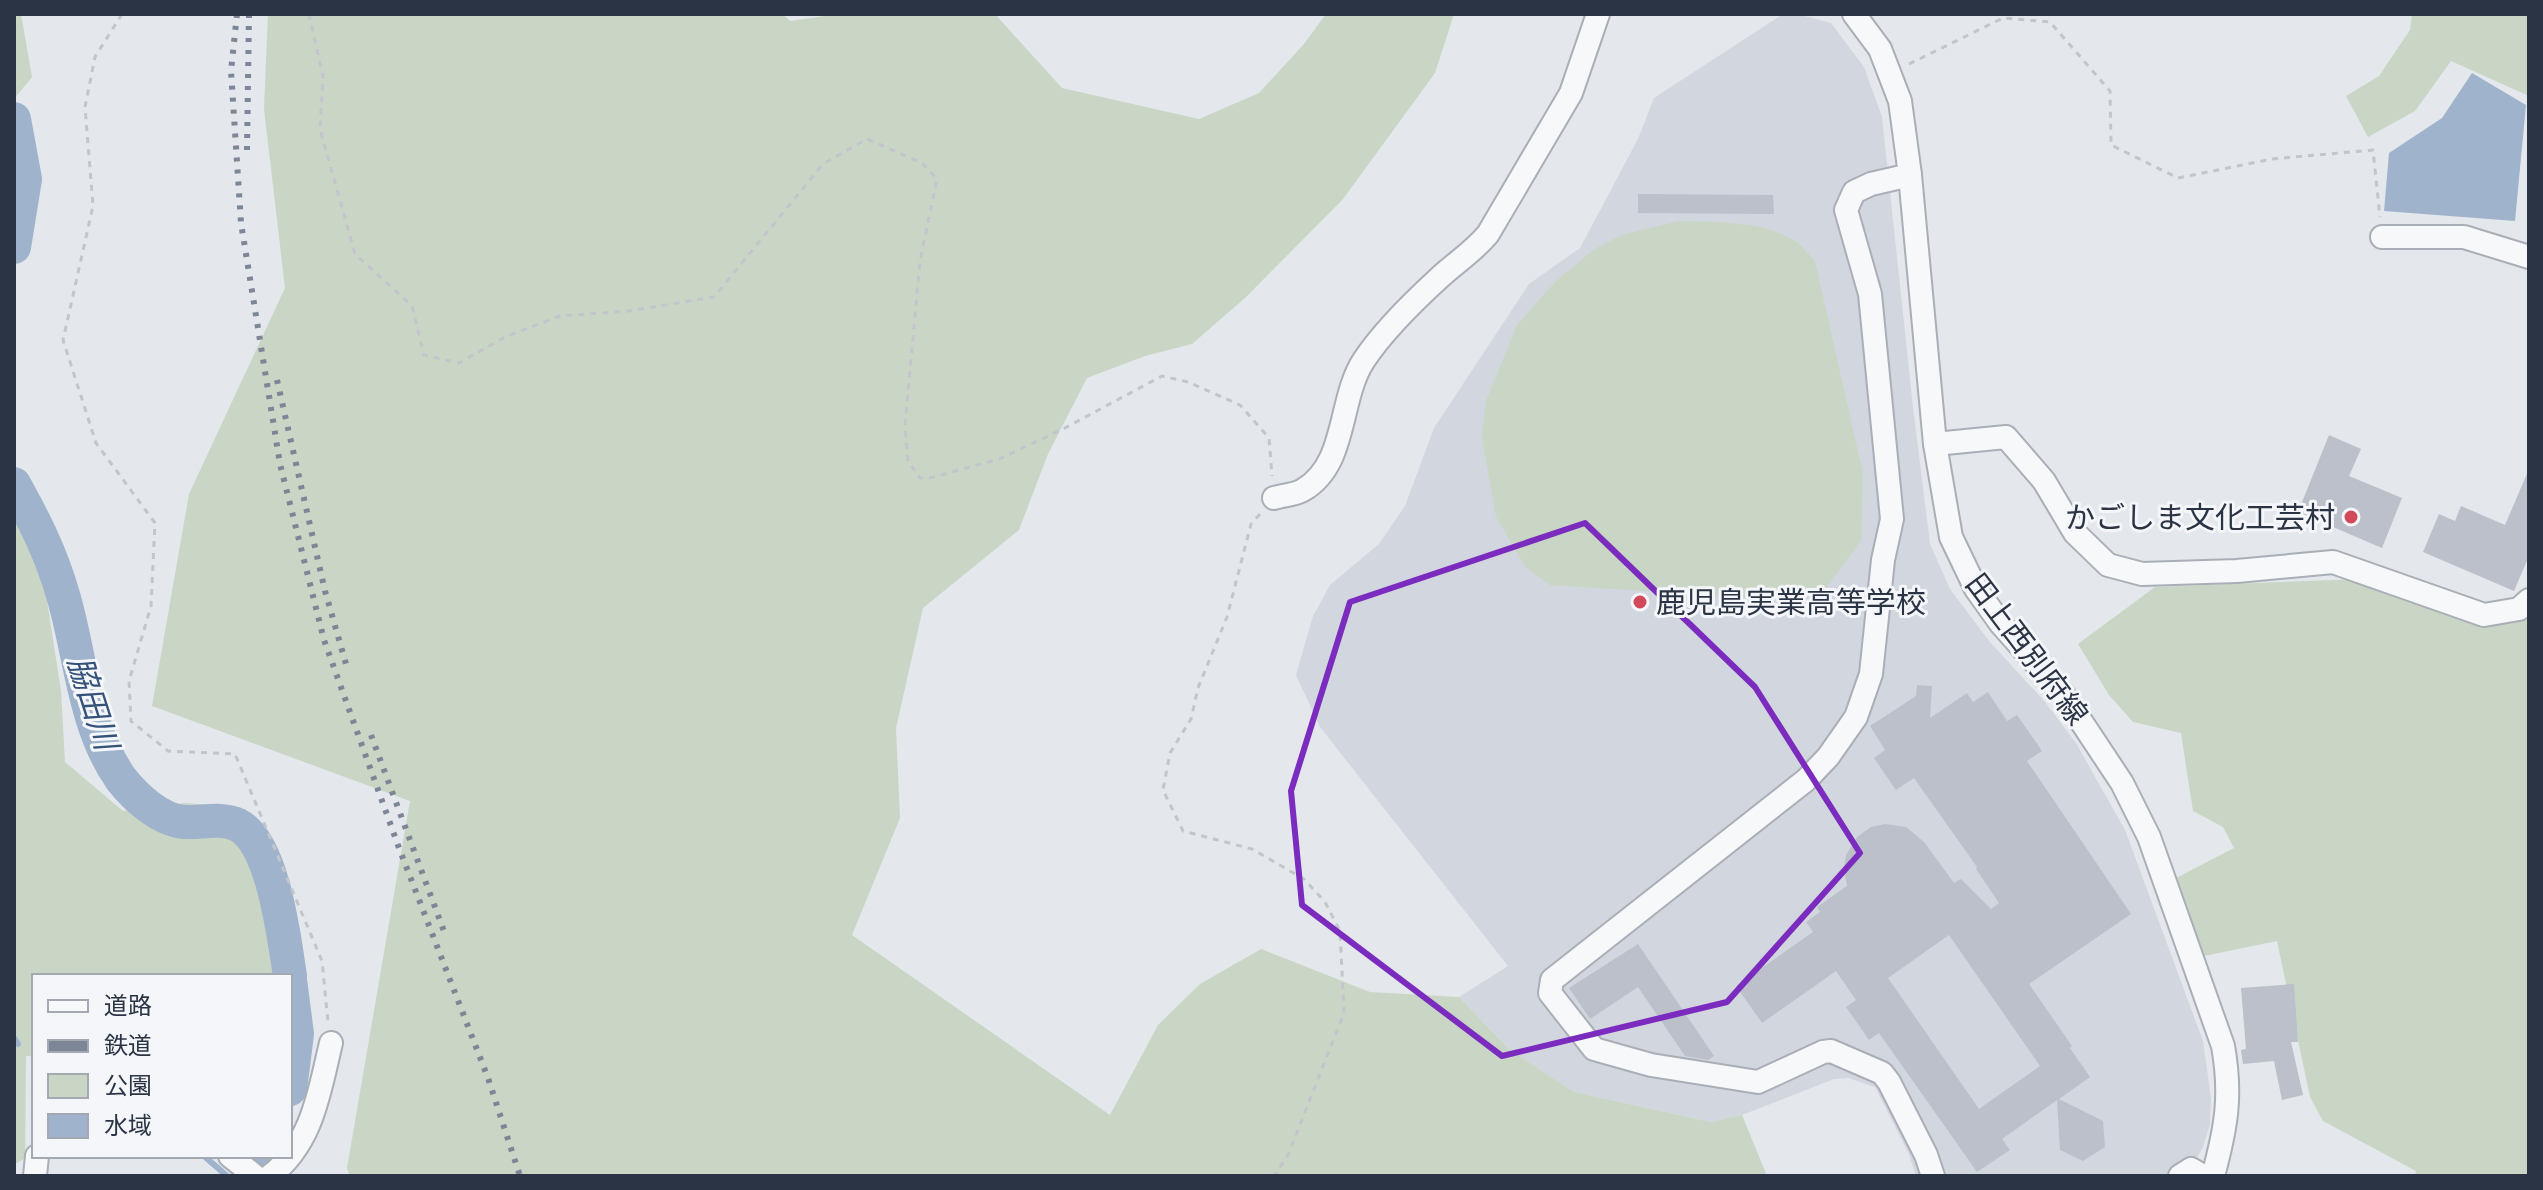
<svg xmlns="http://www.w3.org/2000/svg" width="2543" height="1190" font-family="Figtree,'Noto Sans JP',sans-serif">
	<rect width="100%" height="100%" fill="#e4e7ec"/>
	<!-- built -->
	<path fill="#d2d6de" d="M1783 14H1797L1831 23 1864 67 1882 117 1913 407 1930 544 1950 589 1989 641 2045 702 2076 743 2125 830 2203 1041 2211 1098 2210 1124 2203 1147 2186 1176H1916L1908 1152 1875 1087 1848 1078 1834 1079 1742 1115 1711 1122 1574 1092 1509 1049 1459 997 1508 966 1320 727 1296 675 1313 616 1330 585 1379 544 1405 506 1434 428 1529 284 1580 248 1638 139 1654 98Z"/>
	<!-- green -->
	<g fill="#c9d6c5">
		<path d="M14 14H21L32 77 14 99Z"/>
		<path d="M268 14H782L790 21 839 14H995L1062 88 1199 119 1259 93 1304 44 1326 14H1454L1435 73 1343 199 1245 298 1192 344 1145 356 1087 378 1048 454 1019 530 923 608 896 728 900 818 852 935 1110 1115 1158 1025 1200 984 1261 949 1370 992 1459 997 1509 1049 1574 1092 1711 1122 1742 1115 1767 1176H350L347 1168 410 801 152 706 189 494 285 288 264 109Z"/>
		<path d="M2412 14H2529V96L2451 61 2415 111 2368 137 2346 96 2379 76 2410 30Z"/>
		<path d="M1679 221C1713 222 1761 221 1792 239 1800 243 1808 254 1815 261L1863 474 1861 541 1824 590 1771 599 1550 585 1526 568 1496 517 1482 437 1486 401 1517 325 1555 282 1593 250 1621 235Z"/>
		<path d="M14 518 41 562 61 691 65 762 123 811 185 803 240 807 270 840 301 933 309 1001 290 1015V976H34V1056H26L25 1158 14 1165Z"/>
		<path d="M2359 579 2469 622 2522 615 2529 608V1176H2415L2416 1171 2323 1121 2310 1097 2277 941 2199 957 2176 878 2234 848 2223 827 2193 811 2181 733 2133 722 2109 695 2078 644 2155 587Z"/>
	</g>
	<!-- water -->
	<path fill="#9fb4cc" d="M2472 73 2526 105 2515 221 2384 211 2389 153 2442 118Z"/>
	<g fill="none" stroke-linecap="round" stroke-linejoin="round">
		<!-- stream -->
		<g stroke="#9fb4cc" stroke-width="6">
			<path d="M14 1038 18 1044"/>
			<path d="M204 1156 227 1176"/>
		</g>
		<!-- river -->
		<g stroke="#9fb4cc" stroke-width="34">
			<path d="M14 119 25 179 14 247"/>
			<path d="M14 484C35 522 51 553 63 595 81 655 83 725 121 779 135 797 160 820 184 822 202 823 221 817 238 825 274 844 284 939 290 976"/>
			<path d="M290 980 297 1034 290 1089"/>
			<path d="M258 1176 265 1156"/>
		</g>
	</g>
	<!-- building -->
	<g fill="#bbc0ca" fill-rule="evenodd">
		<path d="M1638 194 1773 195 1774 214 1638 213Z"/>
		<path d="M2329 435 2361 449 2349 476 2402 498 2382 548 2298 512Z"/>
		<path d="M2529 469V556L2514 591 2423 552 2439 514 2455 521 2461 506 2505 525Z"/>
		<path d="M1917 685 1932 686 1930 718 1967 693 1973 702 1988 692 2007 721 2017 715 2042 751 2027 761 2131 914 2029 984 2072 1046 2070 1048 2090 1077 2059 1099 2103 1121 2105 1147 2083 1161 2060 1150 2057 1100 2002 1139 2010 1150 1977 1172 1879 1033 1869 1040 1846 1007 1856 1000 1836 971 1762 1023 1736 986 1813 932 1806 922 1820 912 1817 907 1847 886 1844 868 1846 855 1857 837 1871 827 1885 824 1906 827 1924 842 1954 883 1961 879 1991 909 1999 903 1976 869 1977 867 1914 778 1896 790 1874 758 1885 750 1870 726 1916 696ZM1949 935 2040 1066 1979 1109 1888 978Z"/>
		<path d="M1638 944 1714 1056 1708 1060 1685 1056 1638 987 1590 1019 1569 988Z"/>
		<path d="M2294 984 2298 1042H2291L2303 1095 2282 1100 2274 1061 2243 1064 2241 1050 2246 1049 2241 988Z"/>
	</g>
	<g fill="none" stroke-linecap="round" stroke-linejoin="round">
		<!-- minor casing -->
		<g stroke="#a9aeb7" stroke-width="26">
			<g id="minor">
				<path d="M1854 14 1880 49 1900 101 1910 175 1935 444 1951 537 1976 589 2001 624 2063 694 2122 783 2149 837 2223 1046C2232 1096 2226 1128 2213 1176"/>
				<path d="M1910 175 1871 184 1854 192 1846 210 1870 294 1892 519 1883 560 1871 674 1856 717 1828 757 1806 780 1552 980 1550 993 1594 1049 1651 1065 1758 1082 1823 1052 1831 1051 1882 1073 1889 1082 1926 1155 1933 1176"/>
				<path d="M2382 237H2464L2529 257"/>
				<path d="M1935 444 2006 437 2044 481 2075 533 2108 565 2142 574 2237 571 2333 562 2484 615 2519 609 2529 600"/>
				<path d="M1274 498C1284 495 1295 495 1303 490 1348 464 1338 399 1364 360 1382 333 1414 301 1438 279 1455 263 1473 252 1488 234L1571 93 1598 14"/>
				<path d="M230 1156 255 1176"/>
				<path d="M35 1176 37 1156"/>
				<path d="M270 1176C313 1142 319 1093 331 1043"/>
				<path d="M2180 1176 2191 1169 2203 1176"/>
			</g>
		</g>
		<!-- path -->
		<g stroke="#c2c5cb" stroke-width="3" stroke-dasharray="6 6" stroke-linecap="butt">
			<path d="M122 14 95 57 85 107 93 206 63 340 96 443 155 523 151 606 129 681 131 721 168 751 235 754 322 961 328 1022"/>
			<path d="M309 14 323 77 320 129 355 254 412 306 424 355 459 363 505 337 560 316 629 311 714 297 823 164 867 139 922 163 937 179 920 261 905 425 908 461 920 478H930L999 459 1063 429 1162 376 1188 382 1240 405 1269 438 1272 476"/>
			<path d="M1909 64 2003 18 2050 22 2110 91 2111 145 2178 178 2272 159 2373 150 2380 217"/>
			<path d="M1260 514 1251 524 1227 617 1198 688 1191 719 1170 753 1163 790 1183 831 1252 849 1304 879 1325 902 1340 931 1344 1013 1288 1155 1274 1176"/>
		</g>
		<!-- minor -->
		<use href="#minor" stroke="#f7f8fa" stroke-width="22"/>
		<!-- rail -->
		<g stroke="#7d8696" stroke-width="6" stroke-dasharray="4 8" stroke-linecap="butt">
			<path d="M237 14 231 71 241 223 280 464 324 640 399 848 488 1078 520 1176"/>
			<path d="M247 150 249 14"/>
			<path d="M277 380 325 591 348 671"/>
			<path d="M371 735 445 934"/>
		</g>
	</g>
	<!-- marked area -->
	<path fill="none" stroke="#7b2cbf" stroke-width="6" stroke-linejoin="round" d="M1585 523 1755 687 1860 853 1727 1002 1502 1056 1302 905 1291 791 1350 602Z"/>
	<!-- markers -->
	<g fill="#d1495b" stroke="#f4f6f9" stroke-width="3">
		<circle cx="2351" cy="517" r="8"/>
		<circle cx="1640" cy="602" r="8"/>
	</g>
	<g text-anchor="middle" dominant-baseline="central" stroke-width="6" stroke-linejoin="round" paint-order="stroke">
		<!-- poi labels -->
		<g font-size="30" fill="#2b3445" stroke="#f4f6f9" text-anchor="end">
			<text x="2335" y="517">かごしま文化工芸村</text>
			<text x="1656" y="602" text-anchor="start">鹿児島実業高等学校</text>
		</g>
		<!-- street labels -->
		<g font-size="30" fill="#2b3445" stroke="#f4f6f9">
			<text transform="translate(2027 649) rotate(53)">田上西別府線</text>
		</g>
		<!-- water labels -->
		<g font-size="32" font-style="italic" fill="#34527a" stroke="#f4f6f9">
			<text transform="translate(93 703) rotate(72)">脇田川</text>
		</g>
	</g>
	<!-- border -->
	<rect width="2543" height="1190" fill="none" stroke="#2b3445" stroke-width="32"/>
	<!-- legend -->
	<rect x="32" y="974" width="260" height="184" fill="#f4f6f9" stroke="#a4a8b1" stroke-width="2"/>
	<rect x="48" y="1000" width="40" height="12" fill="#f7f8fa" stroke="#a4a8b1" stroke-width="2"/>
	<text x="104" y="1014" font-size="24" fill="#2b3445">道路</text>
	<rect x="48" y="1040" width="40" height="12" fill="#7d8696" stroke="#a4a8b1" stroke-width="2"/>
	<text x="104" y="1054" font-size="24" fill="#2b3445">鉄道</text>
	<rect x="48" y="1074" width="40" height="24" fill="#c9d6c5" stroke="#a4a8b1" stroke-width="2"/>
	<text x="104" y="1094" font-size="24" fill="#2b3445">公園</text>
	<rect x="48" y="1114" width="40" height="24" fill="#9fb4cc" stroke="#a4a8b1" stroke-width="2"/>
	<text x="104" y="1134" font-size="24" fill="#2b3445">水域</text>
</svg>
